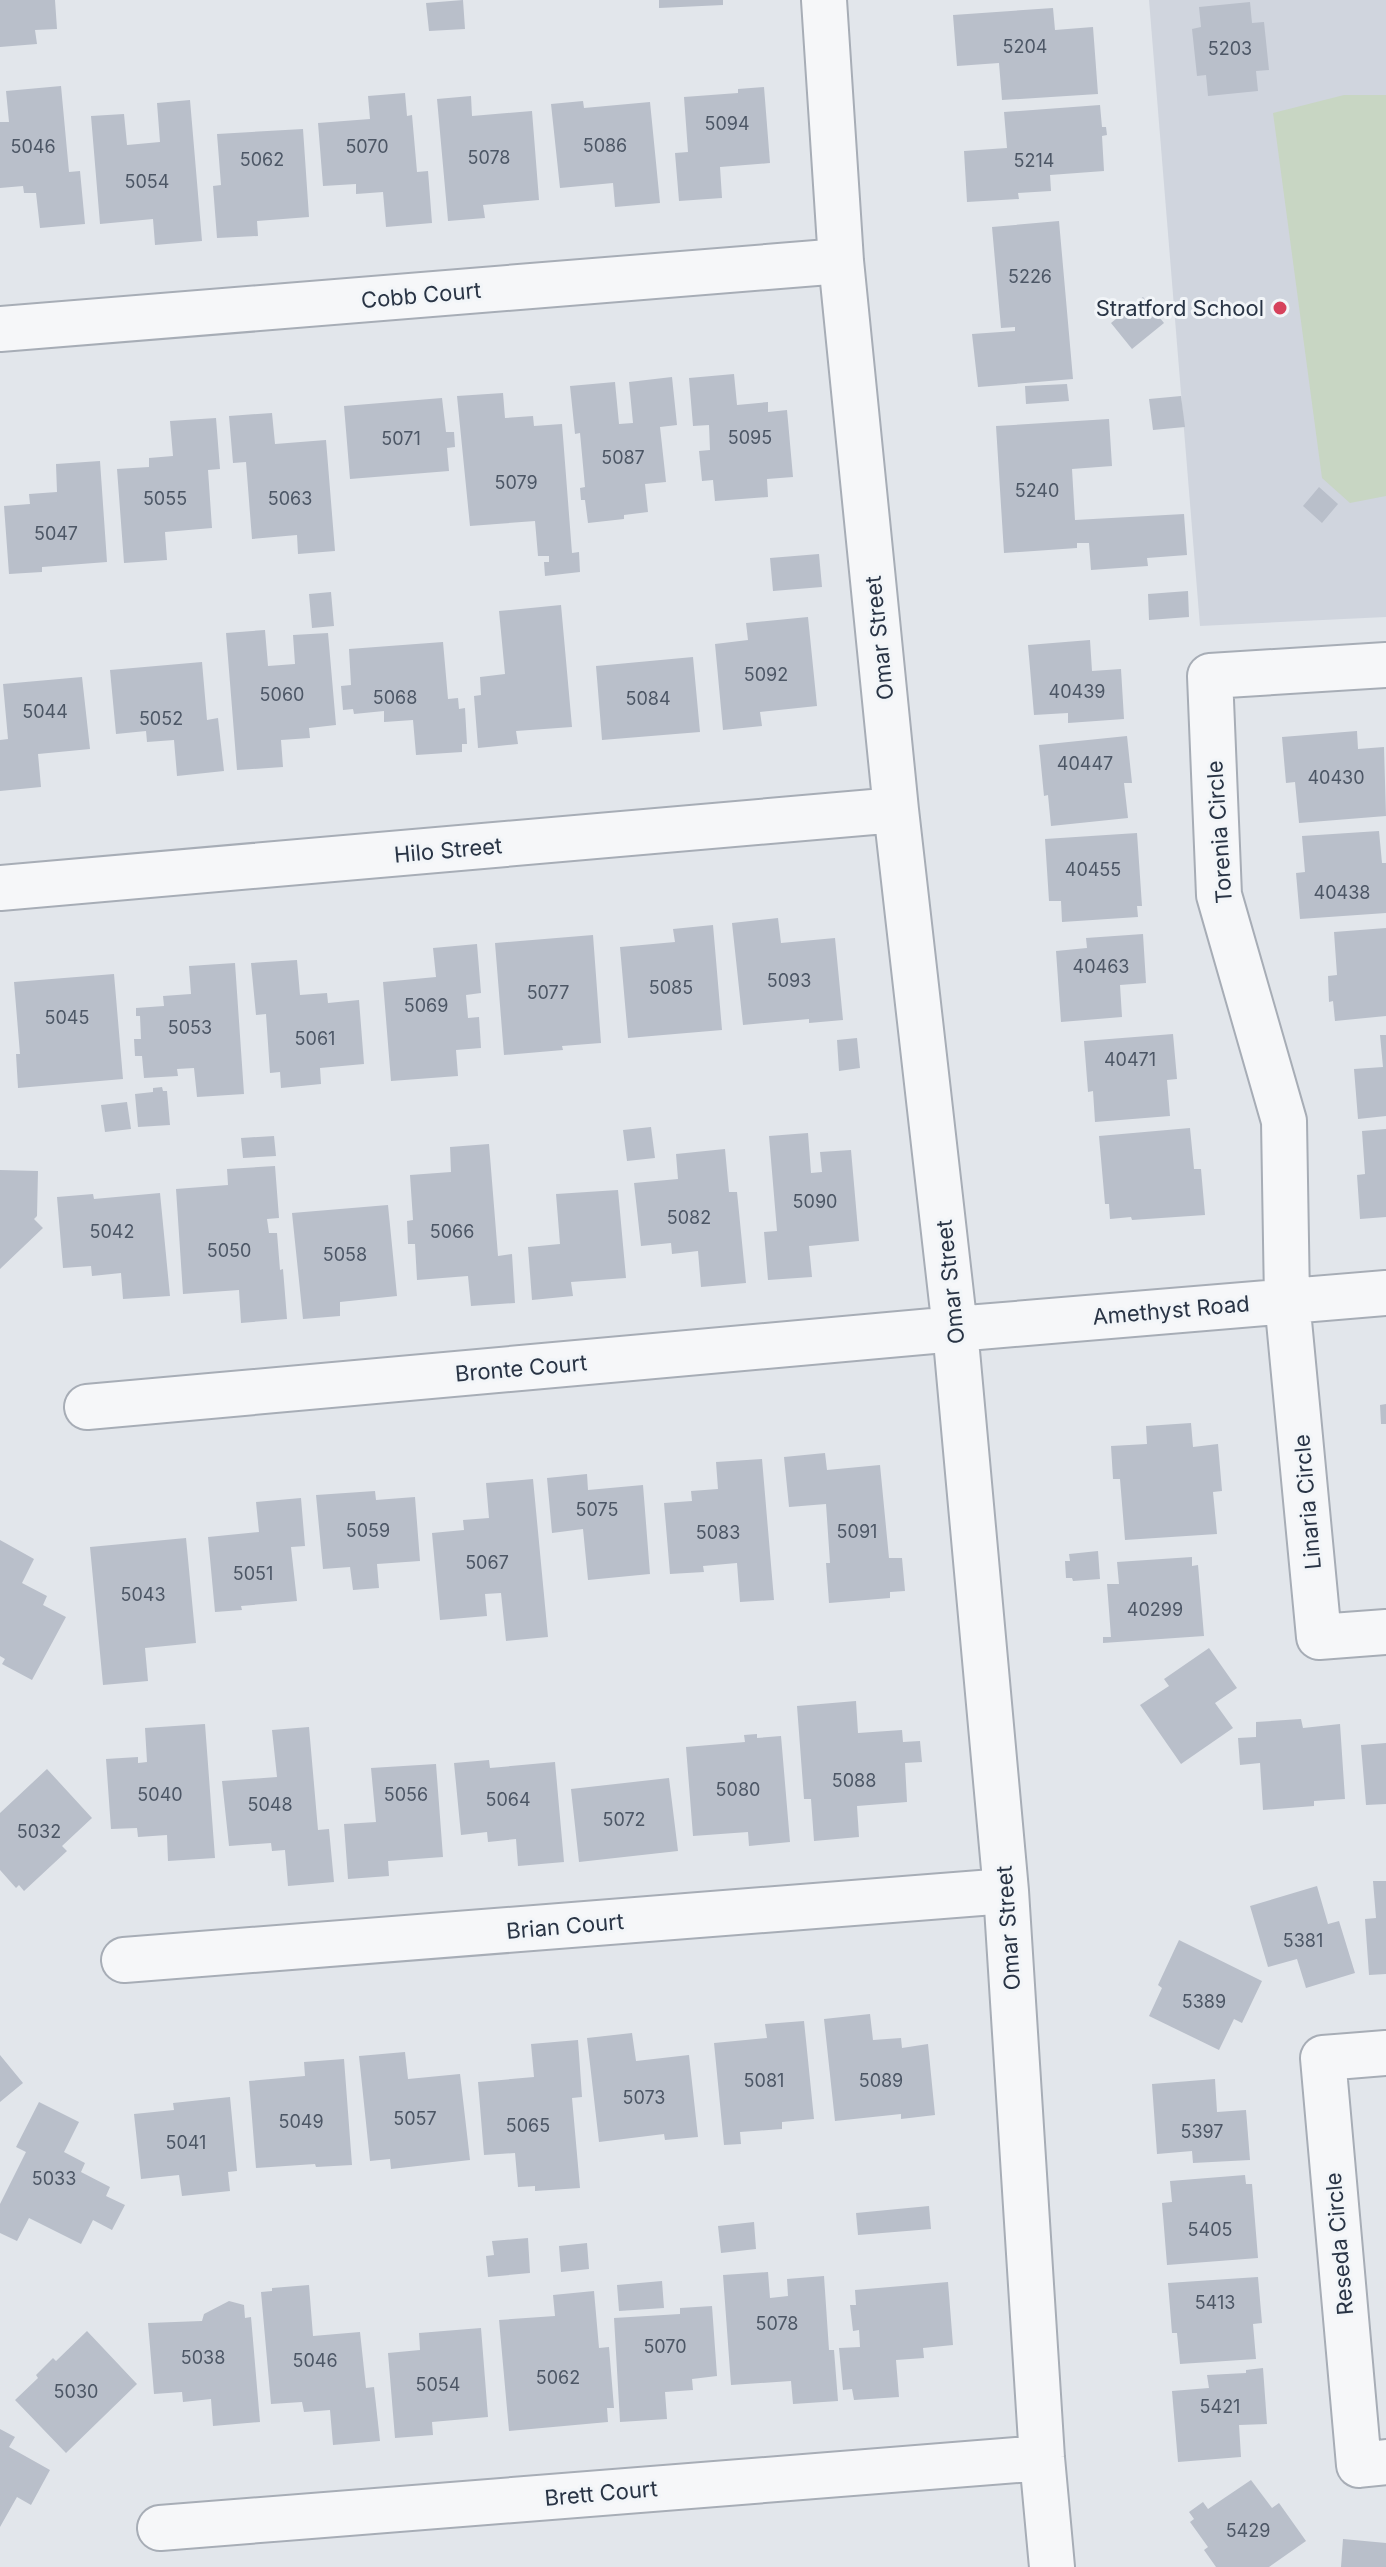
<svg xmlns="http://www.w3.org/2000/svg" width="1386" height="2567" viewBox="0 0 1386 2567" font-family="Inter,sans-serif">
  <style>
    .built { fill: #d0d5de }
    .green { fill: #c8d6c3 }
    .building { fill: #b9bfca }
    .lines { fill: none; stroke-linecap: round; stroke-linejoin: round }
    .minor-casing { stroke: #a7adb6; stroke-width: 48 }
    .minor { stroke: #f6f7f9; stroke-width: 44 }
    .poi-dot { fill: #d6425c; stroke: #f2f5f8; stroke-width: 3 }
    .labels { text-anchor: middle; stroke-width: 6; stroke-linejoin: round; paint-order: stroke }
    .number-label { font-size: 18px; fill: #4d5766 }
    .street-label { font-size: 22px; fill: #293445; stroke: #f2f5f8 }
    .poi-label { font-size: 22px; fill: #293445; stroke: #f2f5f8; text-anchor: end }
  </style>
  <rect width="100%" height="100%" fill="#e2e6eb"/>
  <path class="built" d="M1149 0H1386V617L1200 626Z"/>
  <path class="green" d="M1344 95H1386V496L1350 503 1322 478 1273 113Z"/>
  <path class="building" d="M0 0H55L57 29 35 30 37 44 0 47Z
    M463 0 465 29 429 31 426 3Z
    M659 0H723V5L659 8Z
    M1250 2 1252 23 1264 22 1269 70 1256 71 1258 91 1208 96 1206 75 1197 76 1192 29 1201 27 1199 7Z
    M1053 8 1055 30 1093 27 1098 94 1002 100 999 63 957 66 953 15Z
    M61 86 69 172 80 171 85 224 40 228 36 193H24L23 186 0 188V122H9L6 91Z
    M764 87 770 163 720 167 722 198 679 201 675 153 688 152 684 97 738 93V89Z
    M405 93 407 116 412 115 417 172 428 171 432 223 386 227 383 192 356 194V184L323 186 318 123 370 119 368 96Z
    M471 96 472 116 532 111 539 200 483 205 485 218 448 221 437 99Z
    M190 100 202 241 155 245 153 219 100 224 91 116 124 114 127 145 160 142 157 103Z
    M583 101 584 108 650 102 660 203 615 207 613 183 560 188 551 104Z
    M1100 105 1102 127H1106L1107 135 1102 136 1104 171 1050 175 1051 191 1018 193 1019 199 967 202 964 151 1007 148 1004 112Z
    M303 129 309 217 257 221 258 236 217 238 213 186 221 185 217 134Z
    M1059 221 1073 379 978 387 972 334 1015 331V327L1001 328 992 227Z
    M1143 297 1164 323 1132 349 1111 323Z
    M734 374 737 405 768 402V412L787 410 793 477 767 479 768 497 715 501 713 480 702 481 699 451 710 450 709 425 693 426 689 378Z
    M672 377 677 425 660 427 666 482 645 484 648 512 624 515V519L588 523 585 500H581L580 488 585 487 580 433 575 434 570 386 615 382 619 424 633 423 629 382Z
    M1067 384 1069 401 1026 404 1025 386Z
    M503 393 505 418 533 416 534 426 562 424 572 553 579 552 580 572 545 576 544 562H549V556H538L535 521 470 526 457 396Z
    M1181 396 1185 427 1153 430 1149 399Z
    M442 398 446 432H454L455 447 447 448 449 471 350 479 344 406Z
    M272 413 275 444 326 440 335 551 298 554 297 535 252 539 246 462 233 463 229 416Z
    M216 418 220 469 208 470 212 528 165 532 167 560 124 563 117 469 149 467V458L173 456 170 421Z
    M1109 419 1112 466 1072 469 1075 520 1184 514 1187 555 1147 558 1148 566 1091 570 1089 543H1077V548L1004 553 996 426Z
    M100 461 107 562 42 567V572L9 574 4 506 30 504 29 494 57 492 56 464Z
    M1319 487 1338 504 1322 523 1303 506Z
    M819 554 822 587 773 591 770 558Z
    M1188 591 1189 617 1149 620 1148 594Z
    M331 592 334 626 312 628 309 594Z
    M561 605 572 727 516 731 518 744 478 748 474 696 481 695 480 677 505 674 499 611Z
    M808 617 817 706 760 712 762 726 723 730 715 644 748 640 746 623Z
    M265 630 268 666 295 664 293 635 328 633 336 725 309 728 310 738 281 740 283 767 237 770 226 633Z
    M1090 640 1092 671 1121 669 1124 719 1068 723V713L1034 715 1028 645Z
    M443 642 448 699 458 698 459 709 465 708 467 744H462V752L416 755 413 720 384 722V711L354 714 353 709 343 710 341 686 351 685 349 649Z
    M693 657 700 732 602 740 596 666Z
    M202 662 207 720 218 718 224 771 177 776 174 740 147 742 146 731 116 734 110 670Z
    M82 677 90 749 38 754 41 787 0 791V740L8 739 3 684Z
    M1357 731 1358 749 1384 747 1386 816 1299 823 1295 782 1286 783 1282 737Z
    M1127 736 1132 783H1124L1128 818 1051 826 1048 795 1044 796 1039 745Z
    M1379 831 1382 863H1386V913L1300 919 1296 873 1305 872 1302 836Z
    M1137 833 1142 906H1137L1138 917 1062 922 1061 901H1049L1045 839Z
    M778 918 781 943 835 938 843 1020 809 1023V1019L743 1025 732 923Z
    M713 925 722 1030 628 1038 620 947 675 942 673 929Z
    M1386 928V1016L1335 1021 1333 1001 1329 1002 1328 976 1337 975 1334 932Z
    M1143 934 1146 983 1120 985 1122 1017 1061 1022 1056 951 1087 948 1086 938Z
    M593 935 601 1043 562 1046 563 1050 504 1055 495 943Z
    M477 944 481 993 466 995 468 1018 479 1017 481 1048 456 1050 458 1076 391 1081 383 982 436 977 433 948Z
    M297 960 300 995 327 993 328 1003 359 1000 364 1064 320 1068 321 1084 281 1088 280 1072 270 1073 266 1014 256 1015 251 963Z
    M235 963 244 1094 197 1097 194 1068 177 1069 178 1076 144 1078 142 1056H135L134 1039H141L140 1016H136V1008L164 1006 163 996 191 994 189 966Z
    M114 974 123 1079 18 1088 16 1054H20L14 982Z
    M1173 1034 1177 1079 1167 1080 1170 1116 1095 1122 1093 1091 1088 1092 1084 1041Z
    M1380 1035H1386V1116L1358 1119 1354 1069 1383 1067Z
    M857 1038 860 1068 839 1071 837 1040Z
    M162 1087 163 1091H167L170 1125 138 1127 135 1094 153 1092V1088Z
    M127 1102 131 1129 105 1132 101 1105Z
    M651 1127 655 1158 627 1161 623 1130Z
    M1190 1128 1194 1169H1201L1205 1215 1132 1220 1131 1217 1110 1219 1109 1204H1105L1099 1136Z
    M1386 1129V1217L1360 1219 1357 1175 1365 1174 1362 1131Z
    M808 1133 811 1173 822 1172 820 1152 851 1150 859 1241 809 1246 812 1277 768 1280 764 1232 777 1231 769 1136Z
    M274 1136 276 1156 243 1158 241 1138Z
    M489 1144 498 1256 512 1254 515 1303 471 1306 468 1276 417 1280 415 1244H408L407 1221 413 1220 410 1175 451 1172 450 1147Z
    M725 1149 729 1192H737L746 1283 701 1287 698 1251 672 1254 671 1243 641 1246 634 1183 678 1179 676 1154Z
    M275 1166 279 1218 267 1219 269 1233H277L280 1270 283 1269 287 1319 241 1323 239 1290 183 1294 176 1189 228 1185 227 1169Z
    M0 1170 38 1171 37 1216 34 1219 43 1228 0 1269Z
    M618 1190 626 1278 571 1282 573 1296 532 1300 528 1247 560 1244 556 1194Z
    M160 1193 170 1296 123 1299 121 1273 92 1276 91 1266 63 1268 57 1197 93 1194 94 1199Z
    M388 1205 397 1296 340 1302V1316L303 1319 292 1213Z
    M1386 1404V1424H1381L1380 1405Z
    M1191 1423 1193 1447 1218 1444 1222 1491 1213 1492 1217 1534 1125 1540 1120 1479H1113L1111 1446 1147 1444 1146 1426Z
    M825 1453 827 1470 880 1465 889 1558H902L905 1591 890 1592V1598L829 1603 826 1563H830L826 1504 789 1507 784 1457Z
    M762 1459 774 1600 740 1602 737 1563 703 1566 704 1572 670 1574 664 1503 692 1501 691 1491 718 1489 716 1462Z
    M587 1474 588 1490 643 1485 650 1574 588 1580 583 1529 552 1533 547 1478Z
    M533 1479 548 1637 506 1641 501 1593 485 1594 487 1616 440 1620 432 1533 464 1530 463 1520 489 1518 486 1483Z
    M375 1491 376 1500 415 1497 420 1561 377 1564 379 1588 353 1590 350 1567 323 1569 316 1495Z
    M301 1498 305 1546 291 1547 297 1601 241 1606 242 1610 215 1612 208 1537 259 1532 256 1502Z
    M186 1538 196 1643 145 1648 148 1681 103 1685 90 1547Z
    M0 1540 34 1559 22 1583 47 1596 43 1605 66 1617 32 1680 2 1664 5 1659 0 1656Z
    M1098 1551 1100 1579 1073 1581 1072 1578H1066L1065 1561H1070L1069 1554Z
    M1192 1557V1566L1198 1565 1204 1636 1103 1643V1637H1111L1107 1584H1119L1117 1562Z
    M1209 1648 1237 1688 1215 1703 1233 1728 1181 1764 1140 1705 1169 1686 1164 1679Z
    M856 1701 858 1733 902 1730 903 1742 920 1741 922 1762 905 1763 907 1802 857 1806 859 1837 814 1841 811 1799H804L797 1706Z
    M1301 1719 1303 1728 1340 1724 1345 1799 1314 1801V1806L1263 1810 1260 1763 1240 1765 1238 1738 1256 1737V1722Z
    M205 1724 215 1858 168 1861 167 1835 138 1837 137 1828 111 1829 106 1759 138 1757V1763L147 1762 145 1728Z
    M309 1727 318 1830 329 1829 334 1882 288 1886 285 1850 272 1851 271 1843 229 1846 222 1781 277 1777 272 1730Z
    M757 1734V1738L781 1736 790 1842 749 1846 748 1832 693 1836 686 1747 745 1742 744 1735Z
    M1386 1743V1804L1366 1805 1361 1745Z
    M489 1760 490 1768 555 1762 564 1862 518 1866 516 1839 488 1842 487 1832 461 1835 454 1763Z
    M436 1764 443 1857 388 1861 389 1876 348 1879 344 1824 376 1822 371 1768Z
    M47 1769 92 1818 62 1846 67 1851 24 1891 19 1885 16 1888 0 1870V1813Z
    M669 1778 678 1851 579 1862 571 1789Z
    M1373 1881H1386V1974L1369 1975 1365 1919 1376 1918Z
    M1317 1886 1328 1924 1339 1921 1355 1973 1306 1988 1297 1959 1268 1967 1250 1906Z
    M1179 1940 1262 1981 1242 2023 1234 2019 1219 2050 1149 2016 1162 1988 1158 1985Z
    M870 2014 873 2040 901 2038 902 2048 928 2044 935 2115 901 2119V2114L835 2121 824 2019Z
    M804 2021 814 2119 782 2122V2129L740 2132 741 2144 724 2145 714 2043 767 2038 765 2024Z
    M632 2033 636 2061 689 2055 698 2137 665 2140 664 2134 599 2142 587 2038Z
    M578 2040 582 2097 572 2098 580 2188 535 2191V2186L518 2187 515 2153 484 2155 478 2082 534 2077 531 2044Z
    M405 2052 408 2079 460 2074 470 2160 391 2169 390 2159 370 2161 359 2056Z
    M0 2055 23 2083 0 2102Z
    M344 2059 352 2165 316 2167 315 2164 256 2168 249 2081 305 2076 304 2062Z
    M1215 2079 1217 2112 1246 2110 1250 2160 1193 2163 1192 2151 1157 2154 1152 2084Z
    M230 2097 237 2171 228 2172 230 2191 182 2196 179 2175 141 2179 134 2114 174 2110 173 2103Z
    M39 2102 79 2122 64 2152 85 2163 81 2172 110 2187 106 2196 125 2205 112 2230 93 2220 81 2244 29 2218 17 2241 0 2233V2204L26 2152 16 2147Z
    M1245 2175 1246 2184H1252L1258 2258 1167 2265 1162 2203 1172 2202 1170 2181Z
    M929 2206 931 2229 858 2235 856 2213Z
    M754 2222 756 2249 721 2253 718 2226Z
    M528 2238 530 2273 488 2277 486 2256 494 2255 492 2241Z
    M587 2243 589 2269 561 2272 559 2246Z
    M768 2272 770 2298 788 2296 787 2279 824 2276 829 2350H834L838 2401 793 2404 791 2381 731 2385 723 2275Z
    M1258 2277 1262 2323 1253 2324 1256 2359 1180 2364 1177 2333H1172L1168 2283Z
    M662 2281 664 2308 619 2311 617 2285Z
    M948 2282 953 2345 923 2348 924 2358 896 2360 899 2397 854 2400 852 2389 843 2390 839 2348 860 2347 859 2330 853 2331 850 2305H856L855 2290Z
    M309 2285 313 2336 360 2332 366 2388 374 2387 380 2441 333 2445 330 2410 304 2412 302 2402 271 2404 261 2292 272 2291V2288Z
    M594 2291 599 2348 609 2347 614 2408H607L608 2422 509 2431 499 2320 555 2316 553 2295Z
    M229 2301 244 2305 245 2318 251 2317 260 2422 213 2426 211 2399 183 2402 182 2392 154 2394 148 2323 202 2321 204 2314Z
    M712 2306 717 2376 692 2379 693 2390 665 2392 667 2419 620 2422 614 2318 680 2314V2308Z
    M481 2328 488 2417 432 2422 433 2435 395 2438 388 2353 420 2350 419 2333Z
    M87 2331 137 2384 66 2453 15 2400 38 2378 36 2375 53 2358 56 2361Z
    M1263 2368 1267 2424 1239 2425 1241 2457 1178 2462 1172 2391 1209 2388 1207 2375 1246 2373V2370Z
    M0 2429 15 2437 9 2447 50 2470 31 2505 17 2497 0 2527Z
    M1251 2480 1272 2508 1279 2503 1306 2541 1269 2567H1216L1204 2550 1208 2547 1190 2522 1194 2519 1189 2512 1203 2502 1208 2509Z
    M1343 2539 1386 2543V2567H1341Z"/>
  <g class="lines">
    <g class="minor-casing">
      <path id="minor" d="M824 0 841 261 896 810 955 1329 1006 1891 1042 2458 1052 2567
        M0 329 841 261
        M1386 665 1210 676 1219 895 1284 1121 1287 1300 1319 1637 1386 1632
        M0 888 896 810
        M87 1407 955 1329 1386 1293
        M124 1960 1006 1891
        M1386 2053 1323 2058 1359 2465 1386 2462
        M160 2528 1042 2458"/>
    </g>
    <use href="#minor" class="minor"/>
  </g>
  <circle class="poi-dot" cx="1280" cy="308" r="8"/>
  <g class="labels">
    <g class="number-label">
      <text x="1025" y="53">5204</text>
      <text x="1230" y="55">5203</text>
      <text x="727" y="130">5094</text>
      <text x="605" y="152">5086</text>
      <text x="33" y="153">5046</text>
      <text x="367" y="153">5070</text>
      <text x="489" y="164">5078</text>
      <text x="262" y="166">5062</text>
      <text x="1034" y="167">5214</text>
      <text x="147" y="188">5054</text>
      <text x="1030" y="283">5226</text>
      <text x="750" y="444">5095</text>
      <text x="401" y="445">5071</text>
      <text x="623" y="464">5087</text>
      <text x="516" y="489">5079</text>
      <text x="1037" y="497">5240</text>
      <text x="165" y="505">5055</text>
      <text x="290" y="505">5063</text>
      <text x="56" y="540">5047</text>
      <text x="766" y="681">5092</text>
      <text x="1077" y="698">40439</text>
      <text x="282" y="701">5060</text>
      <text x="395" y="704">5068</text>
      <text x="648" y="705">5084</text>
      <text x="45" y="718">5044</text>
      <text x="161" y="725">5052</text>
      <text x="1085" y="770">40447</text>
      <text x="1336" y="784">40430</text>
      <text x="1093" y="876">40455</text>
      <text x="1342" y="899">40438</text>
      <text x="1101" y="973">40463</text>
      <text x="789" y="987">5093</text>
      <text x="671" y="994">5085</text>
      <text x="548" y="999">5077</text>
      <text x="426" y="1012">5069</text>
      <text x="67" y="1024">5045</text>
      <text x="190" y="1034">5053</text>
      <text x="315" y="1045">5061</text>
      <text x="1130" y="1066">40471</text>
      <text x="815" y="1208">5090</text>
      <text x="689" y="1224">5082</text>
      <text x="112" y="1238">5042</text>
      <text x="452" y="1238">5066</text>
      <text x="229" y="1257">5050</text>
      <text x="345" y="1261">5058</text>
      <text x="597" y="1516">5075</text>
      <text x="368" y="1537">5059</text>
      <text x="857" y="1538">5091</text>
      <text x="718" y="1539">5083</text>
      <text x="487" y="1569">5067</text>
      <text x="253" y="1580">5051</text>
      <text x="143" y="1601">5043</text>
      <text x="1155" y="1616">40299</text>
      <text x="854" y="1787">5088</text>
      <text x="738" y="1796">5080</text>
      <text x="160" y="1801">5040</text>
      <text x="406" y="1801">5056</text>
      <text x="508" y="1806">5064</text>
      <text x="270" y="1811">5048</text>
      <text x="624" y="1826">5072</text>
      <text x="39" y="1838">5032</text>
      <text x="1303" y="1947">5381</text>
      <text x="1204" y="2008">5389</text>
      <text x="764" y="2087">5081</text>
      <text x="881" y="2087">5089</text>
      <text x="644" y="2104">5073</text>
      <text x="415" y="2125">5057</text>
      <text x="301" y="2128">5049</text>
      <text x="528" y="2132">5065</text>
      <text x="1202" y="2138">5397</text>
      <text x="186" y="2149">5041</text>
      <text x="54" y="2185">5033</text>
      <text x="1210" y="2236">5405</text>
      <text x="1215" y="2309">5413</text>
      <text x="777" y="2330">5078</text>
      <text x="665" y="2353">5070</text>
      <text x="203" y="2364">5038</text>
      <text x="315" y="2367">5046</text>
      <text x="558" y="2384">5062</text>
      <text x="438" y="2391">5054</text>
      <text x="76" y="2398">5030</text>
      <text x="1220" y="2413">5421</text>
      <text x="1248" y="2537">5429</text>
    </g>
    <g class="street-label">
      <text transform="translate(421 295) rotate(-5)" y="8">Cobb Court</text>
      <text transform="translate(879 638) rotate(-96)" y="8">Omar Street</text>
      <text transform="translate(1219 832) rotate(-94)" y="8">Torenia Circle</text>
      <text transform="translate(448 850) rotate(-5)" y="8">Hilo Street</text>
      <text transform="translate(950 1282) rotate(-96)" y="8">Omar Street</text>
      <text transform="translate(1171 1310) rotate(-5)" y="8">Amethyst Road</text>
      <text transform="translate(521 1368) rotate(-5)" y="8">Bronte Court</text>
      <text transform="translate(1307 1502) rotate(-95)" y="8">Linaria Circle</text>
      <text transform="translate(565 1926) rotate(-5)" y="8">Brian Court</text>
      <text transform="translate(1008 1928) rotate(-94)" y="8">Omar Street</text>
      <text transform="translate(1339 2244) rotate(-95)" y="8">Reseda Circle</text>
      <text transform="translate(601 2493) rotate(-5)" y="8">Brett Court</text>
    </g>
    <g class="poi-label">
      <text x="1264" y="316">Stratford School</text>
    </g>
  </g>
</svg>
